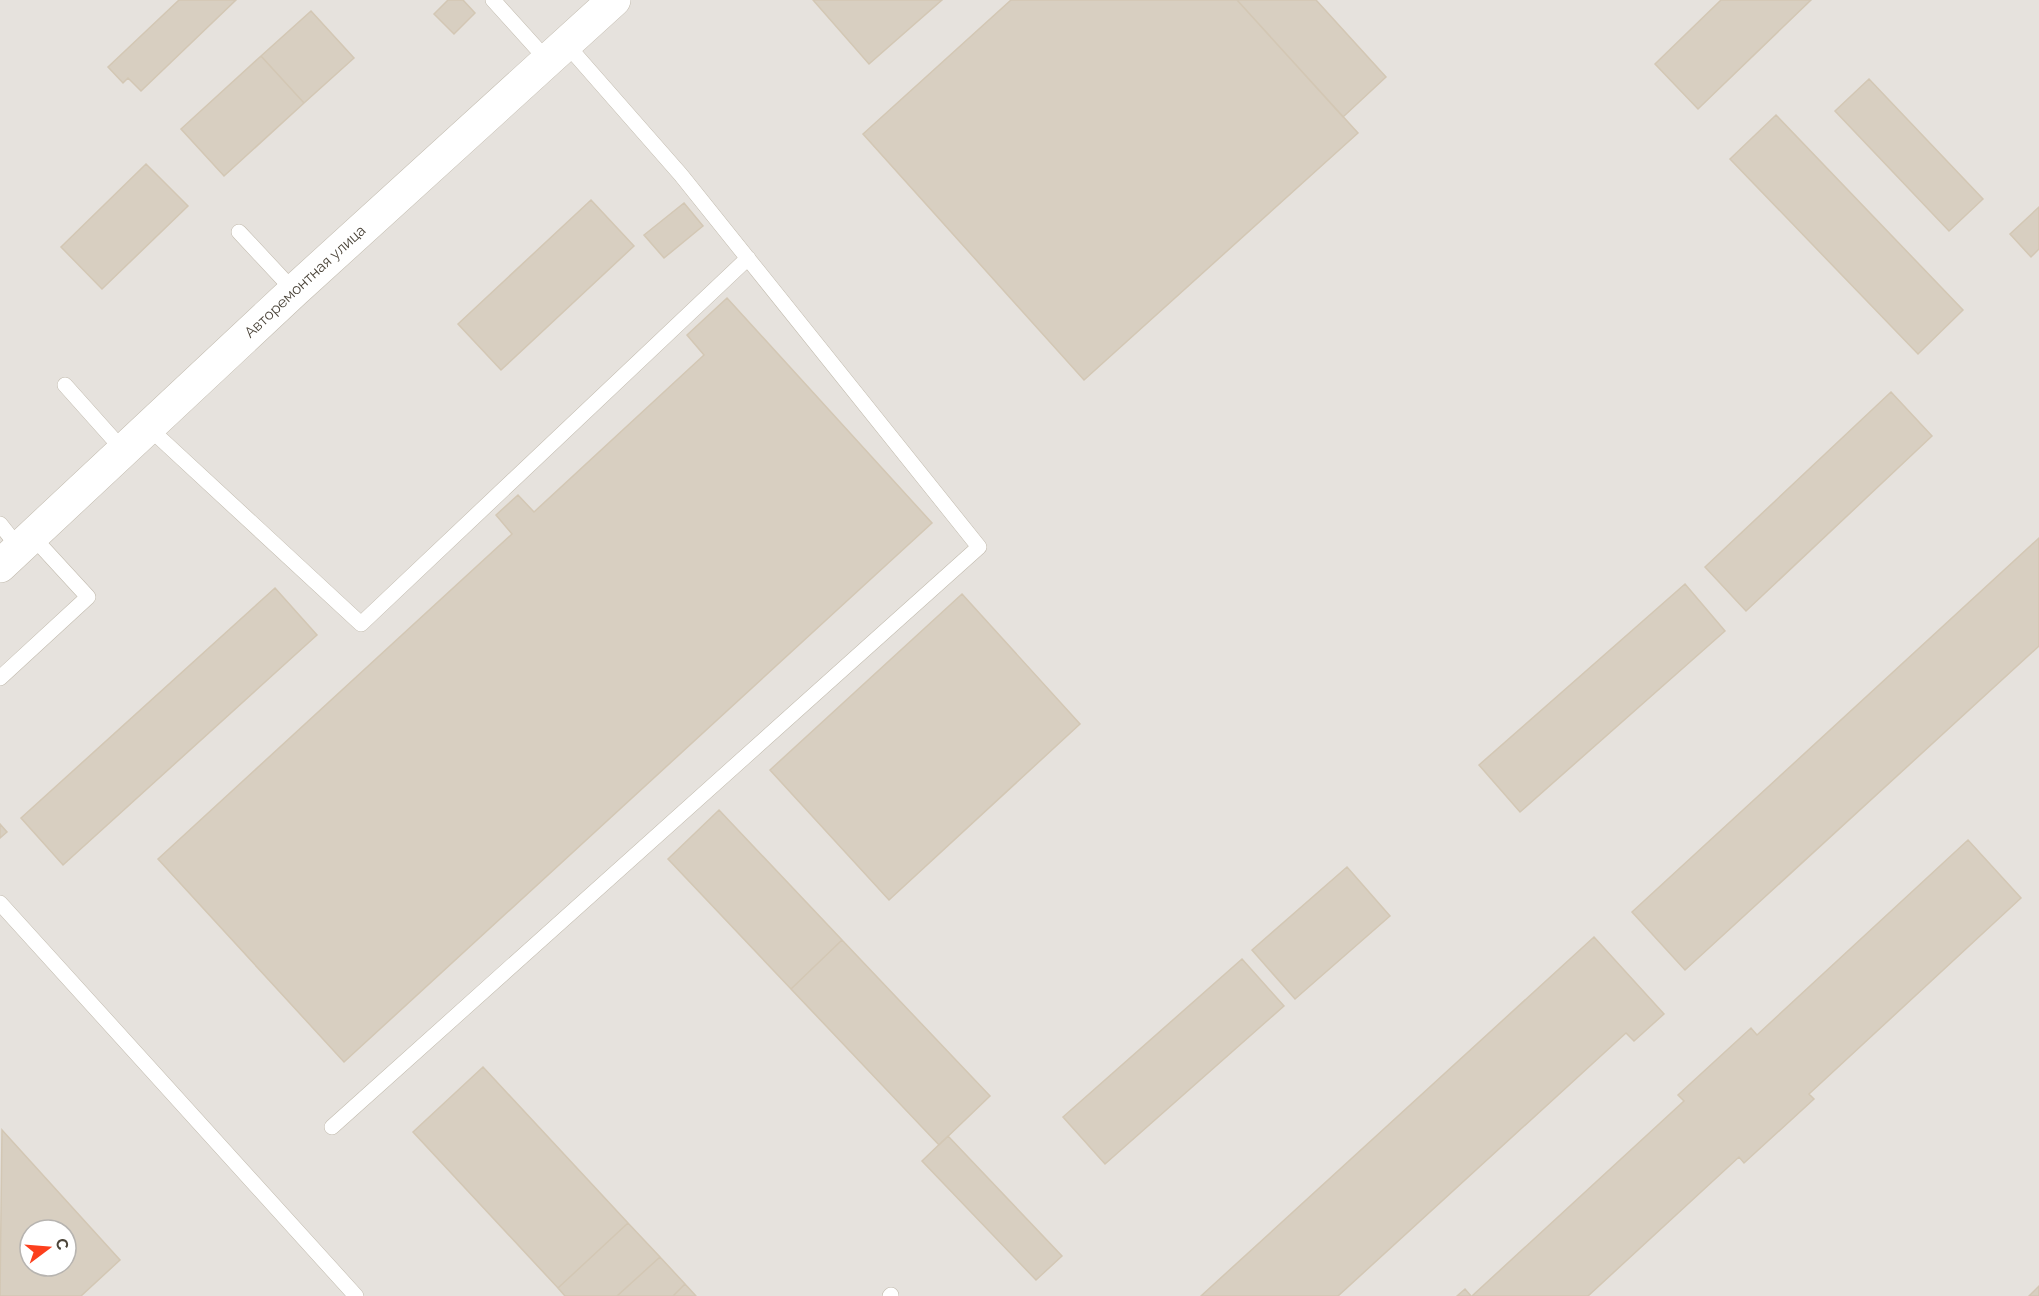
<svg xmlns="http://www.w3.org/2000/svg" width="2039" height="1296" viewBox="0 0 2039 1296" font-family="Raleway,sans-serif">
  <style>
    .industrial { fill: #e6e2dd; fill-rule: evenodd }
    .building { fill: #d8cfc1; stroke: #d3c7b4; stroke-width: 1.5; fill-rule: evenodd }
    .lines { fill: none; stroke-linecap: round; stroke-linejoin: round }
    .service-casing { stroke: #c2bbae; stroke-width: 16 }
    .tertiary-casing { stroke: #c2bbae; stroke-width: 34 }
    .service { stroke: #fff; stroke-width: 15 }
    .tertiary { stroke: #fff; stroke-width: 33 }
    .labels { text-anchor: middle; stroke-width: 5; stroke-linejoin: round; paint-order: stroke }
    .street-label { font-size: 15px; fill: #4b4439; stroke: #fff }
  </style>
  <rect width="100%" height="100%" fill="#f6f3ec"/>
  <path class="industrial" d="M0 0H2039V1296H0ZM30 1230H66V1266H30Z"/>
  <path class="building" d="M179 0H236L141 91 128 78 123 83 108 67Z
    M448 0H463L475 13 454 34 434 14Z
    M813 0H942L869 64Z
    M1011 0H1237L1358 133 1084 380 863 134Z
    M1237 0H1316L1386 77 1343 117Z
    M1721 0H1811L1698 109 1655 64Z
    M311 11 354 58 304 103 261 56Z
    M261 56 304 103 224 176 181 129Z
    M1869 79 1983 199 1949 231 1835 111Z
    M1776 115 1963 310 1918 354 1730 159Z
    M146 164 188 206 102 289 61 247Z
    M591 200 634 246 501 370 458 324Z
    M684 203 703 226 664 258 644 235Z
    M2039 207V249L2031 257 2010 234Z
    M727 298 932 523 344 1062 158 859 512 534 496 515 518 495 534 512 704 355 687 335Z
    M1891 392 1932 436 1746 611 1705 567Z
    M2039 538V646L1685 970 1632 912Z
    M1685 584 1725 631 1520 812 1479 765Z
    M275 588 317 635 63 865 21 818Z
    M962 594 1080 724 889 900 770 770Z
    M719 810 842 940 791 989 668 859Z
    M0 824 7 832 0 838Z
    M1968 840 2021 898 1809 1094 1814 1099 1744 1163 1739 1157 1588 1296H1472L1684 1101 1678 1095 1751 1028 1757 1035Z
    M1347 867 1390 916 1295 999 1252 950Z
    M1594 937 1664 1014 1634 1041 1626 1033 1338 1296H1201Z
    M842 940 990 1096 939 1145 791 989Z
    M1242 959 1284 1006 1105 1164 1063 1117Z
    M483 1067 628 1223 558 1288 413 1132Z
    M2 1130 120 1260 81 1296H0ZM30 1230H66V1266H30Z
    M948 1136 1062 1256 1036 1280 922 1161Z
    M628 1223 660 1257 617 1296H565L558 1288Z
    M660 1257 685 1284 673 1296H617Z
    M685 1284 696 1296H673Z
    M2039 1286V1296H2029Z
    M1465 1289 1471 1296H1457Z"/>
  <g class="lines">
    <g class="service-casing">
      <path id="service" d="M493 0 548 61
        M239 232 294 291
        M65 385 123 450
        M148 427 361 624 748 258
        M0 524 19 548
        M0 678 88 597 32 536
        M0 903 356 1296
        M332 1127 979 547 681 175 567 45
        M890 1296 891 1295"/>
    </g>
    <g class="tertiary-casing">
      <g id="tertiary">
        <path id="s1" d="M0 566 294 291 614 0"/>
      </g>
    </g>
    <use href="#service" class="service"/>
    <use href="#tertiary" class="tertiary"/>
  </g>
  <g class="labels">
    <g class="street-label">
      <text dy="5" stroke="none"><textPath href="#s1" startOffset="417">Авторемонтная улица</textPath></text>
    </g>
  </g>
  <g transform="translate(48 1248) rotate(74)"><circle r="28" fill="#ffffff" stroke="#b7b4b0" stroke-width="1.5"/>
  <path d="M0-4.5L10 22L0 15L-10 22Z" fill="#fc3f1d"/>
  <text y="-9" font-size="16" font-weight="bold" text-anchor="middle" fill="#4b4439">С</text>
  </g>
</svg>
